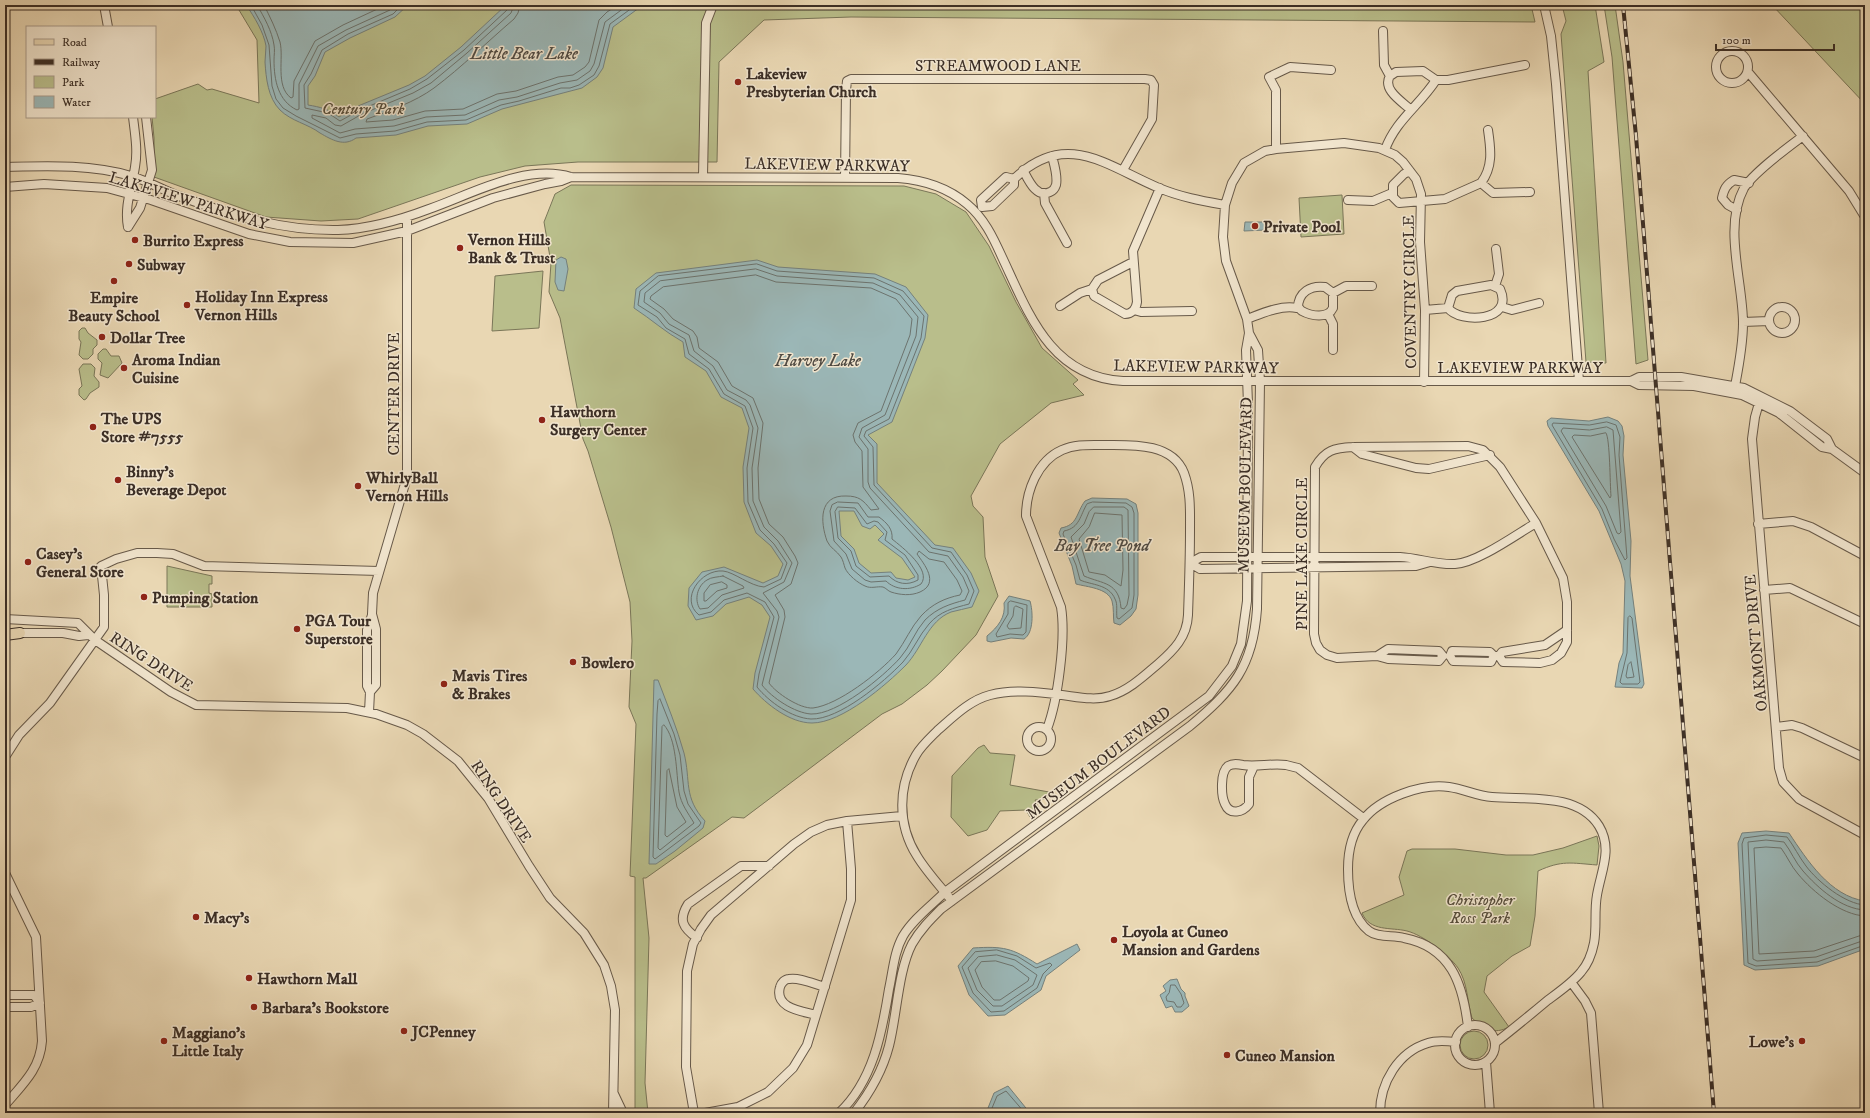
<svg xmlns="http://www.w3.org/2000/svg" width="1870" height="1118" viewBox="0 0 1870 1118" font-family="'IM FELL DW Pica',serif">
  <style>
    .green { fill: #b9be8b; stroke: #7a7658 }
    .water { fill: #9bb7b7; stroke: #75817d; fill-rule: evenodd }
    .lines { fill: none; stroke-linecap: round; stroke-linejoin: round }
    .shore { stroke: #6c736e; stroke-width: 1 }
    .minor-casing { stroke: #675949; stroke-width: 10 }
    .major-casing { stroke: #3c2f26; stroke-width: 12 }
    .minor { stroke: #f1e5ce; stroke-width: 8 }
    .major { stroke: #e9d7b3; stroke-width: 10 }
    .rail-casing { stroke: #3c2f26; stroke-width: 4 }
    .rail { stroke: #f1e5ce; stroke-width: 2.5; stroke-dasharray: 8; stroke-linecap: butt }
    .poi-dot { fill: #8f2418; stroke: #f1e5ce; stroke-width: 1.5 }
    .labels { text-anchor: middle; stroke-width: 3; stroke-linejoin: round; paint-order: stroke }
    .street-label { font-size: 16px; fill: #3c2f26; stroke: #f1e5ce }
    .poi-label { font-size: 16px; font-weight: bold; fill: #3c2f26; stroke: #f1e5ce; text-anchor: start }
    .park-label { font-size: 16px; font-style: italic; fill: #554c3a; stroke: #f1e5ce }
    .water-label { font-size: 17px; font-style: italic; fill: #4f4a43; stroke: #f1e5ce }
  </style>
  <rect width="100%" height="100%" fill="#e9d7b3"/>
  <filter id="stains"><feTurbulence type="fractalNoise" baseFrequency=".005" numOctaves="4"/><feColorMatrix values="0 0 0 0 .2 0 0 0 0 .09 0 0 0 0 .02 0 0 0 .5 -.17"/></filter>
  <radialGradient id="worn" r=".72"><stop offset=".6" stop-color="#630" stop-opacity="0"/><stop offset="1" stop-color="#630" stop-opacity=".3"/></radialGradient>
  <path class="green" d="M236 5H1531L1535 22 851 17 764 20 719 62 717 162H578L525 166 480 177 358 219 321 221 266 217 154 177V138L152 117H155V99L198 84 207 90 212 89 259 103 257 40Z
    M1562 5H1595L1604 62 1588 71 1606 363 1586 362 1561 34 1566 21Z
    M1604 5H1615L1623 62 1648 360 1636 364 1612 57Z
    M1772 5H1865V104Z
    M571 185 904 186 936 194 966 212 989 246 1016 302 1042 348 1078 380 1073 384 1084 395 1051 403 1000 444 971 496 973 506 983 517 985 557 998 596 976 635 942 671 927 685 902 704 882 714 744 818 732 817 646 878H643L649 938 645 1083 648 1113H635V877L630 876 636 724 629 707 632 641 630 602 611 527 588 451 583 439 560 318 549 292 551 263 544 222 555 194Z
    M1342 195 1344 234 1301 237 1299 198Z
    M543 271 539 328 492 331 495 276Z
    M82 328H85L88 333 97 340V345L93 349V354L88 359H83L79 355 81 342 79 339V331Z
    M103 349H106L111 356H119L122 363 108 378 100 375 102 363 98 359V354Z
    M83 364H91L95 368 94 376 99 382V387L90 393 86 399 84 400 79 395V389L82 386 79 369Z
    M167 566 212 576V584H209V593L212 594V607H167Z
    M984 745 990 753 1015 755 1010 785 1049 792 1047 799 1035 800 1039 809 1030 817 1026 810 1000 811 987 830 968 836 951 817 952 776 978 748Z
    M1597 836 1599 846 1597 865C1571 863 1562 860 1538 871L1535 916 1530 946 1512 956 1487 976 1484 992 1509 1027C1494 1035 1484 1029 1472 1018 1467 1002 1468 983 1458 968 1449 955 1423 935 1407 931 1391 927 1370 932 1362 913L1404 895 1399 877 1407 851 1412 849H1455L1506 855H1533L1563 848Z
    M1460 1045a14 14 0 1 1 28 0a14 14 0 1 1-28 0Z"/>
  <path class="water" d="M246 5H408L395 17 350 38 325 52 315 76 308 86V105C320 107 329 109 339 117L358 106 409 85 425 76 461 47 506 5H643L613 27 603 68 597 77 582 88 502 109 467 124 428 126 396 135 356 138C344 147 332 140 320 133 308 124 291 121 280 110 268 98 266 78 265 62 265 57 266 51 266 46 264 33 254 16 246 5Z
    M1245 222H1266V230L1244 231Z
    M561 257 566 259 568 269 564 291 558 290 555 282 556 260Z
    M757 260 778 267 875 274 906 287 928 315 925 338 892 422 868 435 877 444V483L935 545 953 548 971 573 979 591 972 607C965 609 958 610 951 612 928 621 922 648 906 665 886 685 842 723 812 723 790 723 766 704 753 689L755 673 770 617 762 605 749 597 726 604 713 616 696 620 688 606 689 588 702 572 724 567 763 583 778 576 783 564 771 546 756 533 744 502 743 467 749 428 742 408 721 397 706 371 685 357 683 342C665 332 651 319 634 308L636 289 656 273ZM839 511H854L862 526 870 529 875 525 884 534 878 540 902 558 915 577 908 580 896 578 891 572 871 573 859 563 854 549 841 536Z
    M1608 417 1618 421 1622 426 1624 436 1623 455 1631 541 1630 576 1644 684 1642 688 1615 687 1619 663 1623 653 1625 581 1621 564 1599 511 1548 426 1547 421 1551 418 1589 421Z
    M1092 498 1127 499 1136 504 1138 513V595L1136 609 1131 616 1120 625 1114 623C1113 617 1114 608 1112 601 1108 588 1087 587 1076 584L1072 566 1059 533 1061 528C1078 525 1076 513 1085 501Z
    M1009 596 1030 601C1033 611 1034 633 1024 639L1011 638 991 642 987 641V636C998 627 1006 617 1004 603Z
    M654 680H658C667 704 677 728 684 753 691 781 683 797 705 821L703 828 675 851 656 864H649Z
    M1766 831 1789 833C1807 860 1830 896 1865 901V949L1818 966 1755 970 1744 965 1738 843 1742 833Z
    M1077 944 1080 950 1046 976 1041 990 1005 1015 988 1016 969 995 958 966 973 948C1003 946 1012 948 1037 964Z
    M1177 979 1181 989 1185 993V996L1189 1006 1182 1012H1175L1172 1006 1166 1008 1160 995 1166 991 1163 986 1170 980Z
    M1008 1086 1030 1113H986L994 1093Z"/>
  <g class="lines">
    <path class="shore" d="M251 5 262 25 269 45 272 86 276 99 283 108 296 116 340 138 356 134 395 131 427 122 466 120 501 105 519 101 561 88H570L579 85 594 75 599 66 610 24 636 5
      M257 5C264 17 272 31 274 45 275 50 274 55 274 60 274 80 278 101 297 110L299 109V84L318 46 346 30 390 10 395 5
      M264 5C270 17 276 29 280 42 284 58 275 86 291 98L293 97 294 81 315 41 343 25 386 5
      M402 5 393 14 348 34 322 50 311 74 304 85 305 108 328 113 340 121 360 110 410 89 427 79 464 50 507 10 509 5
      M514 5 511 13 467 53 431 83 413 93 362 114 341 126 335 125 326 118 312 115V118L340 133 355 129 394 126 426 117 465 115 499 100 517 97 560 83 577 80 590 71 594 64 605 22 628 5
      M520 5 518 13 514 19C487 42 462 67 434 88 415 102 389 111 367 119L366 122 393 120 425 111 463 109 497 94 516 91 558 77 573 75 585 67 589 62 599 20 607 12 618 5
      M757 264 777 271 874 278 903 291 924 316 921 338 889 419 866 431 864 436 873 447 874 485 932 548 951 552 967 575 974 591 969 604C954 608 940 611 929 624 919 635 913 651 903 662 884 682 839 720 811 719 792 718 769 702 757 687L759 674 774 617 765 602 747 593 724 600 711 612 699 615C679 599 701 569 723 571 734 572 750 586 764 587L781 579 787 563 774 544 760 530 748 502 747 468 753 428 745 406 724 394 709 369 689 354 685 339 666 328 657 317 638 305 640 291 658 276Z
      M756 269 777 276 873 283 900 295 918 317 916 336 885 415 862 428 859 437 868 449V482L870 488 929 552 948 556 963 577 969 591 965 600C950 604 937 608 925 620 915 631 910 647 900 658 883 677 837 715 811 714 795 713 772 698 762 685L779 617 777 611 763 593 784 582 792 563 778 541 764 527 753 501 752 468 758 428 750 405 746 400 727 390 713 366 694 351 689 335 669 324 660 313 644 302 645 293 660 281Z
      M756 275 776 282 871 288 896 299 912 319 910 335 881 411 858 423 853 435 855 442 862 451 863 487 879 509 871 510C863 500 859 496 846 496 819 495 820 521 827 541 830 548 837 551 841 557 843 560 844 565 845 568 848 575 858 583 865 586 871 589 877 586 883 587 886 588 888 591 891 592 900 595 911 596 920 592 940 583 924 564 917 554L919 551 929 559 944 562 957 580 962 591 960 595C945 598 932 604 921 616 911 627 905 642 896 654 879 673 838 705 813 708 800 709 776 693 769 683L785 617 784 610 775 595 791 584 798 563 795 556 783 537 769 524 759 499 758 468 763 423 753 398 732 386 718 362 699 348 697 337 693 331 673 319 664 309 650 299 651 296 663 287Z
      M1607 422 1616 425 1620 437 1619 455 1627 558 1625 560 1614 539 1602 509 1552 425 1553 423 1589 425Z
      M1607 427 1613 430 1621 532 1619 534 1617 533 1606 506 1561 431 1563 428 1589 430Z
      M1606 433C1610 437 1610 486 1611 496L1610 498 1572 437 1574 435 1590 436Z
      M838 502 858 503 868 517H879C887 523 893 529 892 539 902 547 932 570 921 584 910 591 895 590 886 581L871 582 865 580 852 569 846 554 834 541 830 511 832 505Z
      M1093 502 1126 503 1132 507 1134 513V595L1132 608 1119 619 1117 618C1116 612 1118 604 1115 599 1109 584 1091 585 1080 580L1076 565 1063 534 1064 531C1080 528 1080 515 1087 504Z
      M838 507 855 508 867 524 874 521 878 522 887 532 885 540 905 555 918 575V580C907 586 897 584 889 576L870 577 856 566 851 551 838 538 835 512Z
      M1094 507H1124L1128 510 1129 595 1127 605 1124 609 1121 608C1119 582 1103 584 1084 576L1071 537 1084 524 1089 512Z
      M1095 513 1122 515 1123 570 1121 586 1105 575 1089 572 1079 539 1089 527Z
      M723 576 743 586 744 588 722 595 708 608 700 609C694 600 697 586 707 580 711 577 719 577 723 576Z
      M722 582 727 585V588L717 591 706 601H704V593L710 585Z
      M1011 601 1027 605 1026 632 1023 635 1010 634 997 637 996 634 1008 614V603Z
      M1016 606 1023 609 1021 628 1009 629 1007 626 1013 616 1014 608Z
      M1630 616 1632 618 1640 682 1638 684H1622L1620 682 1627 653 1628 618Z
      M1631 662 1634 677 1627 678 1626 676 1628 665Z
      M660 699 674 734 680 755 684 791 688 804 701 823 699 826 655 859 653 857 657 714 658 701Z
      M664 725C677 739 676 773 679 792 681 804 688 813 694 823L660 850 658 848 662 727Z
      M669 769 677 807 686 822 667 837 665 835 667 771Z
      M1865 905C1845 904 1818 882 1806 866 1799 857 1794 846 1787 837L1766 835 1744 838 1742 844 1748 963 1756 966 1817 962 1865 945
      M1865 910C1841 909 1818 888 1803 871 1795 862 1791 851 1784 842L1766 840 1748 842 1753 959 1757 961 1816 957 1865 940
      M1865 916C1841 915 1813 892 1798 874 1791 866 1787 856 1781 848L1766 847 1754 848 1759 954 1814 951 1865 934
      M997 950 1017 956 1036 968 1050 963 1052 965 1043 974 1037 988 1004 1011 991 1012 973 993 962 967 975 952Z
      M997 955 1015 960 1037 975 1033 985 1002 1006H993L977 990 968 968 978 957Z
      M996 961 1013 966 1029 978 1028 981 1000 1000H994L982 987 975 970 981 962Z
      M1171 985H1175L1181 994 1184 1003 1181 1007H1177L1174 1002 1167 1001 1166 997 1169 993Z
      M990 1113 997 1096 1006 1091 1025 1113"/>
    <g class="minor-casing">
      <path id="minor" d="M104 5 108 27
        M1544 5 1551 36 1556 84 1579 381
        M1383 31 1384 65 1390 76C1382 89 1401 101 1410 109
        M1716 67a16 16 0 1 1 32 0a16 16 0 1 1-32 0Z
        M1748 72 1849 191 1865 217
        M1390 76 1396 72 1423 71 1436 80H1448L1525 65
        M1488 130C1491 150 1493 167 1481 183L1493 193 1530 192
        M1276 149V90L1269 77 1290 67 1331 70
        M1385 150C1395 121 1420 105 1436 80
        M5 167C47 166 90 164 131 176 148 181 163 190 179 196 230 215 283 231 338 230 369 229 400 220 429 209 472 194 526 163 571 177L898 178C924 180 947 187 967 204 984 218 993 237 1002 257 1028 312 1050 377 1123 381H1631L1639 377H1681L1744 388 1790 411 1827 439 1832 449 1865 473
        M1023 170C1028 179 1036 199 1050 192 1053 191 1055 188 1056 185 1058 176 1054 164 1052 156
        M1410 171 1404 174 1393 185V197L1399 203 1445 199 1481 183
        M703 176 706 23 713 5
        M1006 177 1014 179V185L992 206 982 207 981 200Z
        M845 178 846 90 847 81 851 79H1145L1151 80 1154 85 1152 119 1123 170
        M1014 179C1066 129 1107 166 1159 188 1180 197 1203 201 1225 205
        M5 187 44 184 107 188 151 200 249 234 290 242 353 243 407 231 493 198 545 184 561 181 571 177
        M1044 193 1045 203 1067 243
        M1348 200 1373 201 1392 193
        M1737 210 1728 205 1722 198C1724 189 1726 185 1734 180L1749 183
        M128 227 140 208 152 170 146 117
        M128 227C124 206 132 187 135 167 138 151 135 134 133 117
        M1133 262 1098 280 1092 289 1094 296 1125 314C1132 314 1136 309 1137 302L1133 251 1160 188
        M1491 285 1500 289C1515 322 1460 324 1448 308L1452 295 1457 291Z
        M1495 286 1499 274 1496 249
        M1333 293 1346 286H1372
        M1060 306 1080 293 1092 289
        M1502 307 1512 310 1539 303
        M1769 320a13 13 0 1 1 26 0a13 13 0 1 1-26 0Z
        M1134 310 1141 312 1192 311
        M1425 310 1448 308
        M1328 314 1333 324V350
        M1247 319C1263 313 1280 305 1297 308 1301 308 1299 309 1302 311 1311 316 1328 319 1333 308V293L1325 287C1311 285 1298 292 1298 308
        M1743 322 1769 321
        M1631 381 1639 385 1694 386 1742 395 1779 413 1822 447 1832 449
        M1735 386C1739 365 1743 345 1743 323 1743 282 1723 227 1744 188 1754 172 1787 148 1803 136
        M1759 403 1755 417 1752 439 1779 768 1783 782 1799 799 1865 835
        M1353 447 1362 454 1416 468 1429 469 1490 455
        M1758 524 1793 521 1811 527 1865 556
        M1190 563 1201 557H1400C1419 558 1436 565 1455 564 1477 563 1517 534 1536 523
        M1190 563 1200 569 1416 566 1430 562
        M1764 590 1790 588 1865 624
        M5 619 78 623 95 640 171 692 196 705 347 708 376 714 407 725 423 734 458 761 488 798 529 866 550 898 584 933 604 965 611 986 615 1010 613 1113
        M15 633H63L79 636 88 635
        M1377 656 1388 649 1439 651 1443 656
        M1443 656 1439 661 1388 659 1377 656 1337 658 1327 655 1320 650 1316 643 1314 634 1315 467C1325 450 1334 448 1353 447L1468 446 1483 450 1500 467 1536 523 1563 578 1567 602V642L1561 653 1552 660 1540 663 1503 662 1499 656
        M1450 656 1453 661 1491 662 1494 656
        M1450 656 1452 651 1490 652 1494 656
        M1495 656H1499L1502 652 1545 645 1567 630
        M370 692 376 685V629L372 614 373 593 407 477V217
        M369 712 370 692 367 686V630L372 615
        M1027 739a12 12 0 1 1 24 0a12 12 0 1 1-24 0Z
        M1776 727 1792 725 1802 728 1865 758
        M5 757 19 735 50 703 104 627V595L101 566 116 559 137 553H157L173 554 204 566 379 571
        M1254 766 1249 777V804C1243 812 1230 816 1225 804 1221 796 1220 772 1228 766 1233 763 1238 764 1243 765 1257 767 1272 763 1286 765 1290 766 1294 767 1298 768L1363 818
        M5 873 36 937 42 1041C40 1069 23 1084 5 1105
        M952 901C940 886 926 871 917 856 897 824 898 786 916 755 921 746 930 738 938 730 953 717 970 700 990 695 1014 689 1038 692 1062 695 1078 697 1095 701 1110 696 1128 691 1144 676 1158 664 1174 650 1187 637 1188 615 1189 587 1190 558 1190 530 1190 511 1191 492 1184 473 1172 442 1130 445 1103 445 1089 445 1075 444 1062 450 1037 461 1026 492 1026 516L1061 607C1066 638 1058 700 1047 729
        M697 938C683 928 678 920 688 904L741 866H769
        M1571 982 1585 1001 1591 1013 1599 1113
        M5 995H34L40 1003 31 1007H5
        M816 1015C801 1011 774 1008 780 987 781 983 785 979 789 979 799 977 814 984 825 987
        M1455 1045a20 20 0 1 1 40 0a20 20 0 1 1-40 0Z
        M1468 1027C1463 984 1451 947 1404 938 1393 935 1378 938 1369 931 1351 917 1348 889 1348 869 1348 852 1352 833 1363 820 1380 798 1422 783 1449 787 1464 789 1477 796 1492 797 1526 800 1578 792 1599 826 1613 849 1601 871 1597 895 1594 911 1597 927 1594 943 1592 953 1588 964 1581 972 1572 983 1559 992 1548 1000 1530 1015 1513 1029 1495 1043
        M1486 1062 1490 1113
        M614 1094 623 1113
        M694 1113 686 1067 687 971 693 944 701 929 711 915 794 844 811 832 827 825 847 821 902 816
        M705 1113 738 1107 768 1092 793 1068 807 1045 851 900V869L847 821
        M839 1113C873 1081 882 1033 889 989 893 971 894 952 903 936 913 919 931 906 945 892L1209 696 1232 666 1241 644 1247 601 1248 404 1246 350 1249 333 1247 319 1226 261 1223 237 1225 205 1232 183 1244 163 1265 151 1276 149 1344 143 1379 148 1395 155 1403 162 1416 179 1421 194 1420 242 1425 310 1424 382
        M854 1113C869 1094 883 1069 889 1046 897 1015 898 971 912 944 920 930 930 920 941 909L1190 726C1233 690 1253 667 1257 609L1260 381 1258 350 1249 333
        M1380 1113C1380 1083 1398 1052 1428 1043 1436 1040 1447 1041 1456 1042"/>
    </g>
    <g class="major-casing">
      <path id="major" d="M5 635 20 633"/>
    </g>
    <use href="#minor" class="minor"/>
    <use href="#major" class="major"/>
    <g class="rail-casing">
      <path id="rail" d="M1623 5 1636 136 1714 1113"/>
    </g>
    <use href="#rail" class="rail"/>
  </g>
  <g class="poi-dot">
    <circle cx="738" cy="82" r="4"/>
    <circle cx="1255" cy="226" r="4"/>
    <circle cx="135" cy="240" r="4"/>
    <circle cx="460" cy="248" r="4"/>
    <circle cx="129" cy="264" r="4"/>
    <circle cx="114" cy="281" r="4"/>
    <circle cx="187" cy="305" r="4"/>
    <circle cx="102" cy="337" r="4"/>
    <circle cx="124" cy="368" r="4"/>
    <circle cx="542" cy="420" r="4"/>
    <circle cx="93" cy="427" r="4"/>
    <circle cx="118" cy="480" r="4"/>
    <circle cx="358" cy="486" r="4"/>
    <circle cx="28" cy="562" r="4"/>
    <circle cx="144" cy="597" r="4"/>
    <circle cx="297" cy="629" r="4"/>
    <circle cx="573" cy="662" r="4"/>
    <circle cx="444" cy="684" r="4"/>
    <circle cx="196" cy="917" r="4"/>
    <circle cx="1114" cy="940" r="4"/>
    <circle cx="249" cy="978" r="4"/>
    <circle cx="254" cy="1007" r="4"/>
    <circle cx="404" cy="1031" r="4"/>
    <circle cx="164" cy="1041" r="4"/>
    <circle cx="1802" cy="1041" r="4"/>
    <circle cx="1227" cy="1055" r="4"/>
  </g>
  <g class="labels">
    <g class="street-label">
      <text x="998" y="71">STREAMWOOD LANE</text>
      <text transform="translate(827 164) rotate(1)" y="6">LAKEVIEW PARKWAY</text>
      <text transform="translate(189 200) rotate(17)" y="6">LAKEVIEW PARKWAY</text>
      <text transform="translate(1409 292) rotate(-91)" y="6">COVENTRY CIRCLE</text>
      <text transform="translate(1196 366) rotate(1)" y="6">LAKEVIEW PARKWAY</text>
      <text x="1520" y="373">LAKEVIEW PARKWAY</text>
      <text transform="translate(393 394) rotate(-90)" y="6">CENTER DRIVE</text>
      <text transform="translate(1244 485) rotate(-89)" y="6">MUSEUM BOULEVARD</text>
      <text transform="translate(1301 554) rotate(-90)" y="6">PINE LAKE CIRCLE</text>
      <text transform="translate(1755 643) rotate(-95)" y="6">OAKMONT DRIVE</text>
      <text transform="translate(152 661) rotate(33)" y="6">RING DRIVE</text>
      <text transform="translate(1098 762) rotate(-37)" y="6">MUSEUM BOULEVARD</text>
      <text transform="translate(502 801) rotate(56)" y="6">RING DRIVE</text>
    </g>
    <g class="poi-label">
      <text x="746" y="79">Lakeview<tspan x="746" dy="18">Presbyterian Church</tspan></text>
      <text x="1263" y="232">Private Pool</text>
      <text x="468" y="245">Vernon Hills<tspan x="468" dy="18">Bank &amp; Trust</tspan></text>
      <text x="143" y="246">Burrito Express</text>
      <text x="137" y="270">Subway</text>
      <text x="195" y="302">Holiday Inn Express<tspan x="195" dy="18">Vernon Hills</tspan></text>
      <text x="114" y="303" text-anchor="middle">Empire<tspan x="114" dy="18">Beauty School</tspan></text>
      <text x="110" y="343">Dollar Tree</text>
      <text x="132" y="365">Aroma Indian<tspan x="132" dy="18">Cuisine</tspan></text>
      <text x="550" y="417">Hawthorn<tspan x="550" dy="18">Surgery Center</tspan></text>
      <text x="101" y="424">The UPS<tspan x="101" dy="18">Store #7555</tspan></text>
      <text x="126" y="477">Binny's<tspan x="126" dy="18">Beverage Depot</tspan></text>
      <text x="366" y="483">WhirlyBall<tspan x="366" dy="18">Vernon Hills</tspan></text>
      <text x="36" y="559">Casey's<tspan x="36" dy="18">General Store</tspan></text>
      <text x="152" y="603">Pumping Station</text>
      <text x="305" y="626">PGA Tour<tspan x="305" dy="18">Superstore</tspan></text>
      <text x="581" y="668">Bowlero</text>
      <text x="452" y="681">Mavis Tires<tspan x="452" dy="18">&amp; Brakes</tspan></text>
      <text x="204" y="923">Macy's</text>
      <text x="1122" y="937">Loyola at Cuneo<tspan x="1122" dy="18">Mansion and Gardens</tspan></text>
      <text x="257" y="984">Hawthorn Mall</text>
      <text x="262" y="1013">Barbara's Bookstore</text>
      <text x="412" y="1037">JCPenney</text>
      <text x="172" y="1038">Maggiano's<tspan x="172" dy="18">Little Italy</tspan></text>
      <text x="1794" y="1047" text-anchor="end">Lowe's</text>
      <text x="1235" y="1061">Cuneo Mansion</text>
    </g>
    <g class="park-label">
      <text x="363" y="114">Century Park</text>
      <text x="1480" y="905">Christopher<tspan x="1480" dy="18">Ross Park</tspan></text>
    </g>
    <g class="water-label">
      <text x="524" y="59">Little Bear Lake</text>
      <text x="818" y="366">Harvey Lake</text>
      <text x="1102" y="551">Bay Tree Pond</text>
    </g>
  </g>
  <rect width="1870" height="1118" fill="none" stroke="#e9d7b3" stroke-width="20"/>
  <rect x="6" y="6" width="1858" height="1106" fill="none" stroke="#3c2f26" stroke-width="2"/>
  <rect x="10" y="10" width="1850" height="1098" fill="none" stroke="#3c2f26"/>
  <rect x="26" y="26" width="130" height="92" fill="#f1e5ce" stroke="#a99c8b"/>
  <rect x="34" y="39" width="20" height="6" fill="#e9d7b3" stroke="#a99c8b"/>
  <text x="62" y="46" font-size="12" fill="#3c2f26">Road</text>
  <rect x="34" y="59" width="20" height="6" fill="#3c2f26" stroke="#a99c8b"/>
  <text x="62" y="66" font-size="12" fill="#3c2f26">Railway</text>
  <rect x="34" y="76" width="20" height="12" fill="#b9be8b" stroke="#a99c8b"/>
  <text x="62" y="86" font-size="12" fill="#3c2f26">Park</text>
  <rect x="34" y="96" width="20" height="12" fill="#9bb7b7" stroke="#a99c8b"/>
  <text x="62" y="106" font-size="12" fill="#3c2f26">Water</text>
  <path d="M1716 44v6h118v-6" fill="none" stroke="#3c2f26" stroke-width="2"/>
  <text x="1722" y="44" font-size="12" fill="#3c2f26" stroke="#f1e5ce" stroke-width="3" paint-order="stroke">100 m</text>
  <rect width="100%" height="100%" filter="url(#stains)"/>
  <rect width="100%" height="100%" fill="url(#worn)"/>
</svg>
